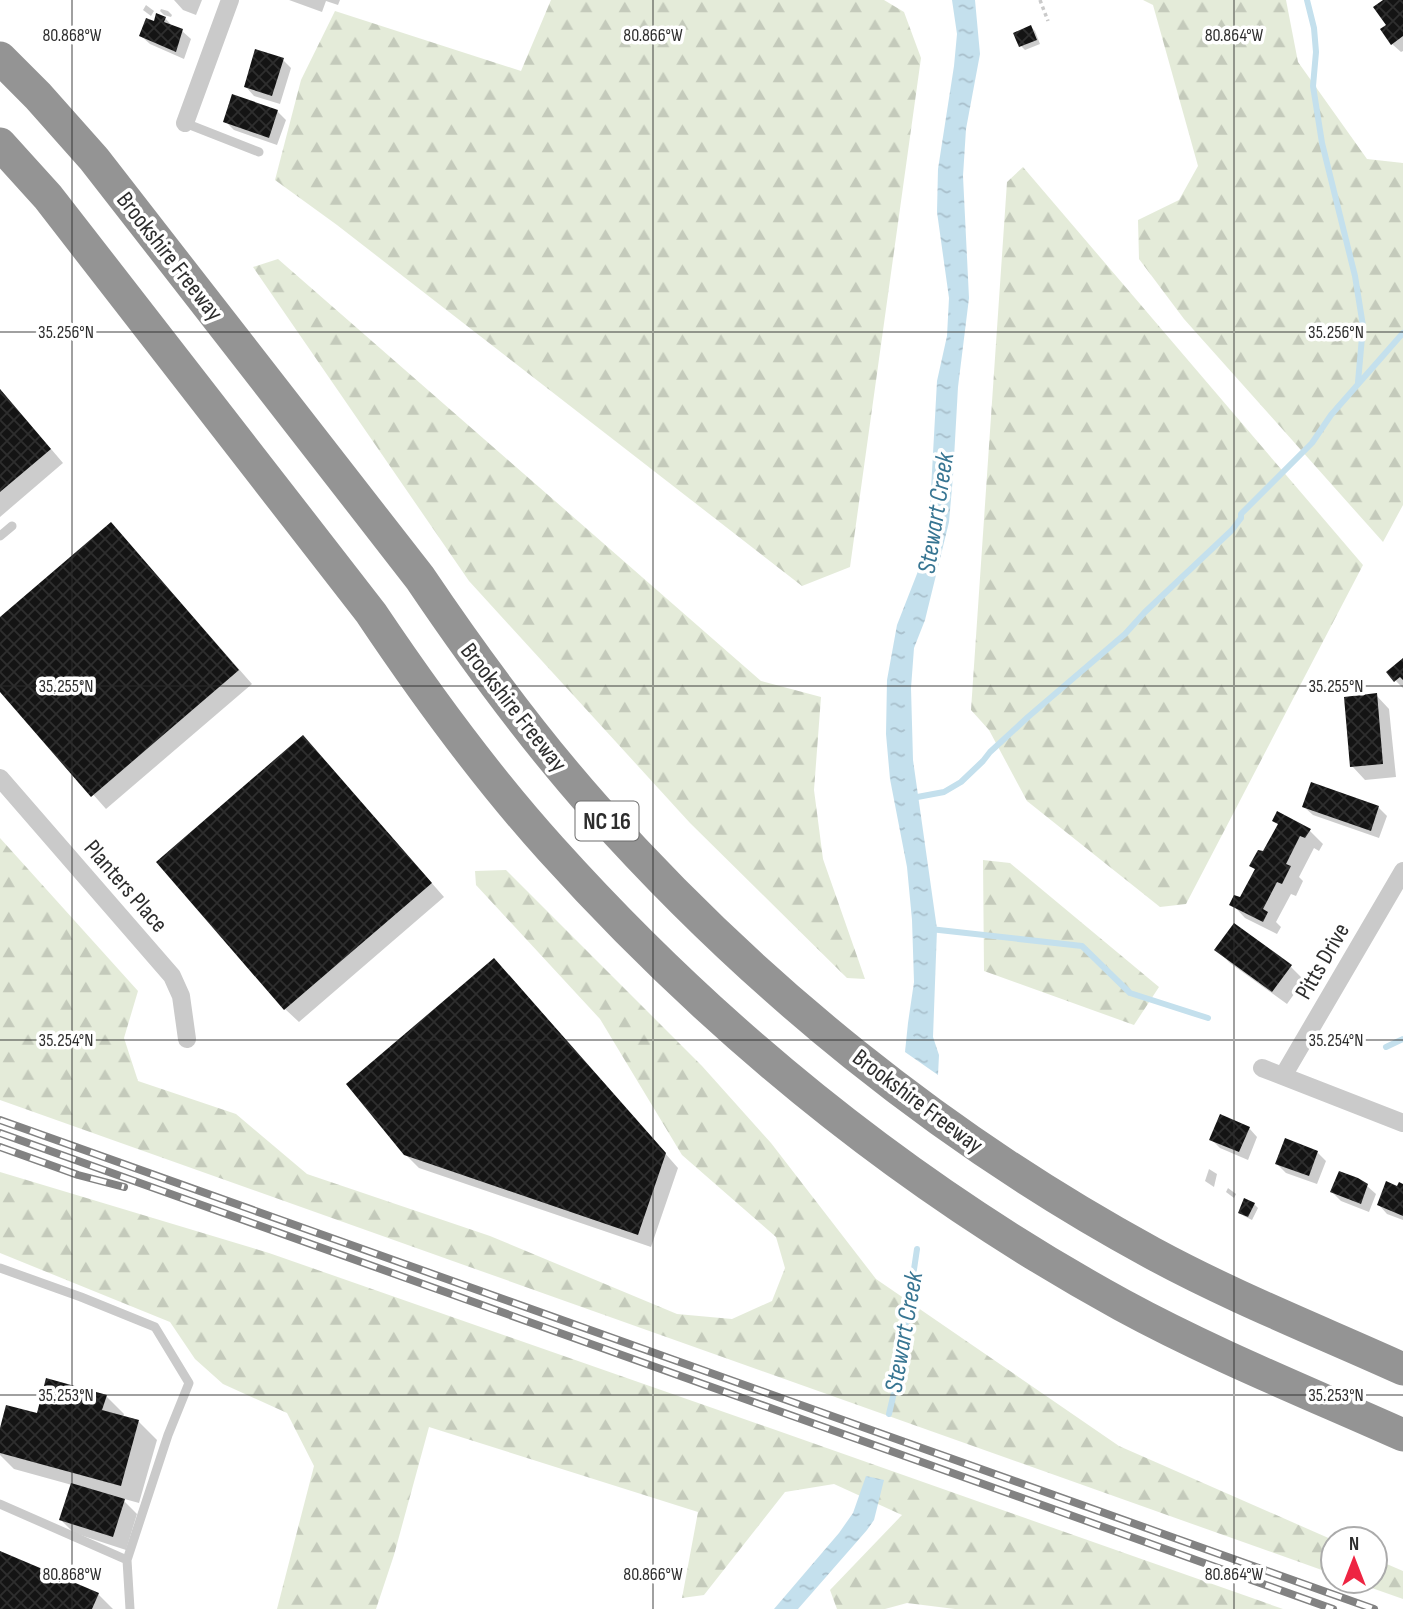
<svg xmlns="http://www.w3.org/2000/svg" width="1403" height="1609" viewBox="0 0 1403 1609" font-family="'Sofia Sans Condensed',sans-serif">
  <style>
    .forest { fill: url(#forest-firs) }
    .water { fill: url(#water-ripples) }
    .shadow { fill: #0003 }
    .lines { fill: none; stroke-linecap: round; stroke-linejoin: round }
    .stream { stroke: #c4e0ed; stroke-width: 6 }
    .building { fill: url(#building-cross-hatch) }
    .path { stroke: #cacaca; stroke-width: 3.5; stroke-dasharray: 3.5 3.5; stroke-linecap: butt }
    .lane { stroke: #cacaca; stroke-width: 9 }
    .street { stroke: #cacaca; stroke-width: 18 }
    .highway { stroke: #949494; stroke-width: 33 }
    .rail-casing { stroke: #828282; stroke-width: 8 }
    .rail { stroke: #fff; stroke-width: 5; stroke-dasharray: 16; stroke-linecap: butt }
    .ticks { fill: none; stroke: #2d2d2d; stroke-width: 2; stroke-opacity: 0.45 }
    .labels { text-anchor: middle; stroke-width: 7; stroke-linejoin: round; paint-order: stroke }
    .shield { fill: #fff; stroke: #6c6c6c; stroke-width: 2 }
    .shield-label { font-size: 23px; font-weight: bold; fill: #2d2d2d }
    .street-label { font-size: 24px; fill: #2d2d2d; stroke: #fff }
    .water-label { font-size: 26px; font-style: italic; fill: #377592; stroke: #fff }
    .ticks-label { font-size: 18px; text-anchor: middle; fill: #2d2d2d; stroke: #fff; stroke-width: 7; stroke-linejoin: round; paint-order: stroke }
  </style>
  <defs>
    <pattern id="forest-firs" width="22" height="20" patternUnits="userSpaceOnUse" patternTransform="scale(1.75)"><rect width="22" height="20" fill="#e4ebd9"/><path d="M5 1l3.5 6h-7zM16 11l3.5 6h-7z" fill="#c4cabb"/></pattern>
    <pattern id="water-ripples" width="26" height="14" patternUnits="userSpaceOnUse" patternTransform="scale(1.75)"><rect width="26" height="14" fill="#c4e0ed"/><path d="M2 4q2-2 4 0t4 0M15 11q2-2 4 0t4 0" fill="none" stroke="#a9c0cc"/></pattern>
    <pattern id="building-cross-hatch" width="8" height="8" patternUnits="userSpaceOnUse" patternTransform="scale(1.75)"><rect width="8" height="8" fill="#141414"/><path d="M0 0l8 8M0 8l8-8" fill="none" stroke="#2e2e2e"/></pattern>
  </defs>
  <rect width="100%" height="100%" fill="#fff"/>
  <path class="forest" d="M551 0H884L904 12 921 58 850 567 802 586 337 225 275 180 301 80 335 11 521 71Z
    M1143 0H1286L1298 62 1367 159 1403 163V505L1383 542 1184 319 1139 259 1138 220 1179 200 1198 166 1153 5Z
    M1023 167 1363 565 1186 904 1160 907 1027 801 989 730 971 710 1007 182Z
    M278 259 761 681 821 697 814 790 823 859 865 979 847 978 690 823 469 581 253 267Z
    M0 838 138 991 124 1038 138 1081 236 1114 307 1174 490 1236 677 1314 732 1319 772 1301 785 1268 776 1237 682 1155 600 1019 476 885 475 871 506 870 702 1066 771 1143 876 1279 1119 1446 1333 1540V1574L0 1100Z
    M983 860 1010 863 1159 987 1134 1025 984 971Z
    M0 1172 269 1253 770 1428 1283 1609H955L907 1603 885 1609H837L830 1590 902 1515 834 1484 785 1492 704 1595 682 1598 698 1512 429 1427 394 1555 376 1609H277L314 1466 287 1413 223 1384 195 1359 170 1322 0 1253Z
    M1375 1559 1403 1571V1599L1352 1581H1375Z"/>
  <path class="water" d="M952 0H975L980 54 966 129 963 176 969 298 958 387 953 476 949 522 925 620 914 648 911 688 913 760 937 929 933 1037 939 1055 938 1075 905 1052 908 1023 914 982 912 920 907 867 890 779 886 734 887 680 897 625 922 561 929 526 937 381 947 336 949 298 937 212 938 169 954 66 957 34Z
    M866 1476 884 1480 874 1520 867 1530 798 1609H774L839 1533 853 1513Z"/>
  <path class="shadow" d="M174 0H202L196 15 183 10Z
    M289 0H340L338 5 326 1 322 12Z
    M1386 0H1403V51L1401 52 1392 44Z
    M146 5 154 11 151 16 143 10Z
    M161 9 168 11 172 15 171 17 164 15 160 11Z
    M165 18 174 28 182 31 191 39 184 59 150 44 141 36 155 23Z
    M1031 27 1035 31 1040 44 1025 50 1021 46Z
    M283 60 291 68 280 104 254 96 246 87Z
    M277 111 286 120 277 145 234 130 225 121Z
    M0 389 63 463 0 517Z
    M124 538 252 684 106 809 0 689V619Z
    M1403 660V688L1396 681Z
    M1376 695 1389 709 1396 777 1365 780 1352 766Z
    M303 737 444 897 299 1022 285 1009Z
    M1312 785 1379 808 1387 816 1379 838 1313 815 1304 807Z
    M1275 821 1309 830 1323 844 1319 851 1314 848 1299 877 1303 881 1296 896 1291 894 1276 922 1281 927 1277 934 1245 918 1232 904 1241 899 1256 870 1251 866 1264 854 1279 825Z
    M1217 950 1291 967 1304 980 1287 1004 1230 963Z
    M508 974 678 1168 651 1247 419 1168 405 1154Z
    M1249 1128 1257 1137 1248 1160 1220 1148 1211 1139Z
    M1317 1152 1326 1161 1317 1184 1286 1173 1277 1164Z
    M1209 1169 1217 1174 1214 1187 1205 1181Z
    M1367 1186 1376 1194 1369 1212 1341 1201 1332 1192Z
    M1403 1186V1220L1387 1214 1379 1205Z
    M1228 1188 1236 1194 1234 1198 1226 1192Z
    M1254 1204 1258 1208 1252 1220 1244 1216 1240 1213Z
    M106 1396 124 1414 123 1417 139 1422 157 1440 139 1503 121 1498 137 1514 126 1550 74 1533 61 1520 72 1485 14 1469 0 1455V1434L38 1415Z
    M0 1553 98 1594 113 1609H0Z"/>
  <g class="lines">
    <path class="stream" d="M1307 0 1314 28 1316 52 1313 86 1322 143 1355 276 1363 326 1358 382
      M912 798 944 792 961 782 983 761 990 752 1028 717 1125 634 1145 612 1232 530 1241 518V514L1312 443 1331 415 1403 333
      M930 929 1082 946 1130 993 1208 1018
      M1386 1047 1403 1039
      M889 1414 899 1371 917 1249"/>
  </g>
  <path class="building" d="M1383 0H1403V36L1391 45 1380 29 1386 25 1373 7Z
    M156 13 166 17 164 22 183 29 176 52 139 36 146 18 154 21Z
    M1031 25 1037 40 1019 47 1013 33Z
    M255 49 284 58 272 96 244 87Z
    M232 94 278 110 269 138 223 122Z
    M0 389 51 449 0 492Z
    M111 522 239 670 91 797 0 692V617Z
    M1403 658V680L1400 677 1394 682 1386 672Z
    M1377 693 1383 764 1350 767 1344 697Z
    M303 735 432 883 284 1010 156 862Z
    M1311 782 1379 806 1371 831 1302 807Z
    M1277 811 1311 829 1305 838 1300 836 1286 864 1291 866 1282 884 1277 882 1263 909 1268 912 1263 922 1229 905 1234 895 1240 897 1255 869 1249 866 1258 850 1263 851 1278 824 1272 821Z
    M1234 923 1292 965 1272 992 1214 950Z
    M494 958 666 1153 638 1235 404 1155 346 1084Z
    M1220 1114 1250 1127 1239 1152 1209 1140Z
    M1285 1138 1318 1151 1309 1176 1275 1164Z
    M1339 1171 1358 1178 1368 1184 1361 1204 1330 1192Z
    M1386 1181 1397 1186 1399 1182 1403 1184V1216L1377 1205Z
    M1244 1198 1255 1203 1248 1217 1238 1213Z
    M46 1378 107 1395 102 1410 139 1420 121 1486 0 1453V1428L6 1405 37 1413Z
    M71 1483 125 1499 113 1537 59 1520Z
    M0 1551 99 1593 92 1609H0Z"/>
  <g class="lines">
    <path class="path" d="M1040 0 1048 21"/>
    <path class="lane" d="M185 123 259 152
      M0 536 12 526
      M0 1268 81 1297 155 1327 189 1383 168 1435 127 1560 130 1609
      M0 1504 127 1560"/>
    <path class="street" d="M185 123 230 0
      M0 778 172 976 181 996 187 1039
      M1262 1068 1403 1123
      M1283 1076 1403 871"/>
    <path class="highway" d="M0 58 38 96 94 159 420 578C474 658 531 736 596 809 754 986 942 1139 1152 1253 1233 1297 1319 1331 1403 1369
      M0 144 48 197 371 613C426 695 485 776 551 849 715 1031 907 1187 1122 1305 1212 1354 1309 1393 1403 1435"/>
    <g class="rail-casing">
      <path id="rail" d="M0 1120 1374 1609
        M0 1133 1333 1609
        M0 1147 78 1175 124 1187"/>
    </g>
    <use href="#rail" class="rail"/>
  </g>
  <path class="ticks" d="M72 0V1609M653 0V1609M1234 0V1609M0 332H1403M0 686H1403M0 1040H1403M0 1395H1403"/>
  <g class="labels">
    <rect class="shield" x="575.5" y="801.5" width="63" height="39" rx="5"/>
    <g class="shield-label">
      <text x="607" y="829">NC 16</text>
    </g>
    <g class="street-label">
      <text transform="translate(170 256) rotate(52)" y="8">Brookshire Freeway</text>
      <text transform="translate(514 707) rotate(52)" y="8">Brookshire Freeway</text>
      <text transform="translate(126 886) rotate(49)" y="8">Planters Place</text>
      <text transform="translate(1322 961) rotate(-60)" y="8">Pitts Drive</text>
      <text transform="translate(918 1101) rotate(37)" y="8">Brookshire Freeway</text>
    </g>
    <g class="water-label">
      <text transform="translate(935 513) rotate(-81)" y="9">Stewart Creek</text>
      <text transform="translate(903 1332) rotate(-80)" y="9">Stewart Creek</text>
    </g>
  </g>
  <g class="ticks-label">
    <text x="72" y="41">80.868°W</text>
    <text x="653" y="41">80.866°W</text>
    <text x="1234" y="41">80.864°W</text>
    <text x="66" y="338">35.256°N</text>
    <text x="1336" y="338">35.256°N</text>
    <text x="66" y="692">35.255°N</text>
    <text x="1336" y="692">35.255°N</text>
    <text x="66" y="1046">35.254°N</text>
    <text x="1336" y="1046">35.254°N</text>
    <text x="66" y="1401">35.253°N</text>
    <text x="1336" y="1401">35.253°N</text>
    <text x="72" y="1580">80.868°W</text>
    <text x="653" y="1580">80.866°W</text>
    <text x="1234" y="1580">80.864°W</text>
  </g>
  <g transform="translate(1354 1560)"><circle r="33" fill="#ffffff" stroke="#ababab" stroke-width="2"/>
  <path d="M0-5L12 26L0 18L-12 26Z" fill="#ee2442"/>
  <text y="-10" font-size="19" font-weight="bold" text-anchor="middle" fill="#2d2d2d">N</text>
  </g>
</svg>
